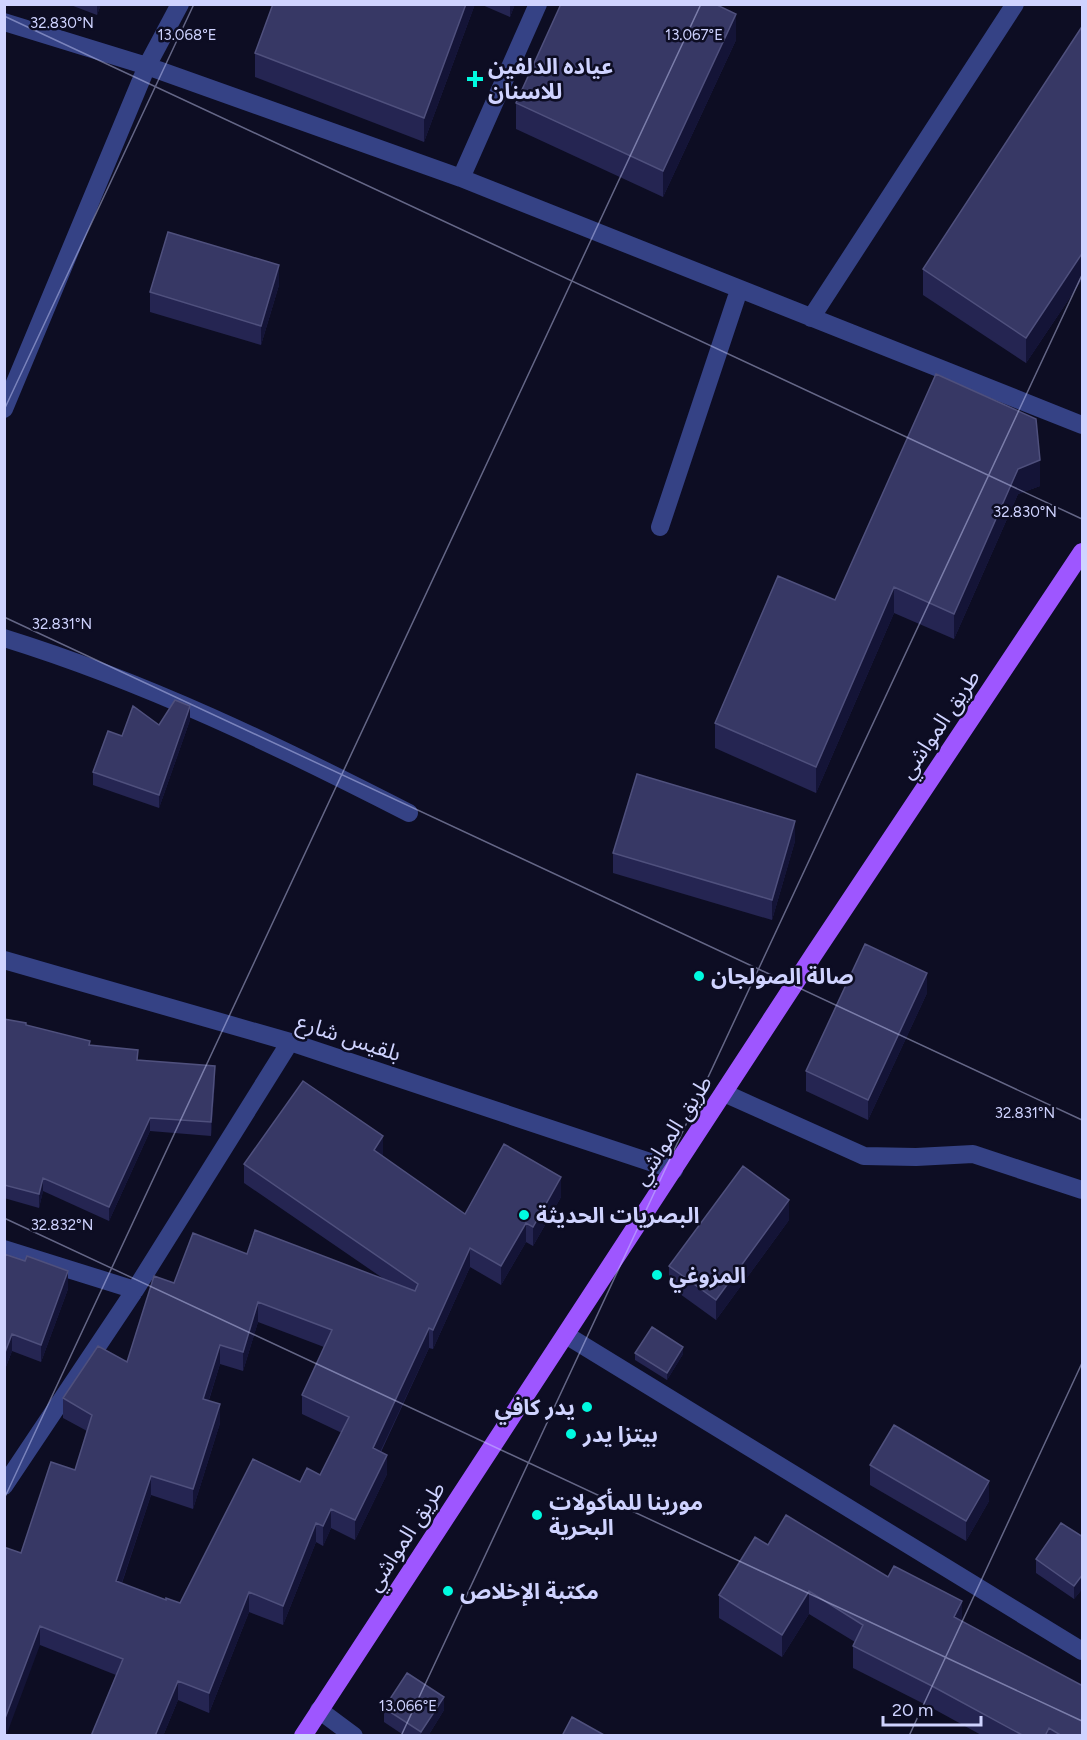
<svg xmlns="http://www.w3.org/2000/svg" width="1087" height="1740" viewBox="0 0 1087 1740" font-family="Figtree,'Noto Sans Arabic',sans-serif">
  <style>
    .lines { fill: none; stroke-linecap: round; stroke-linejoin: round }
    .minor { stroke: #354285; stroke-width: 18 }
    .major { stroke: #9e56ff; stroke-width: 18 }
    .wall { fill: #252552; fill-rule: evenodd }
    .shaded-wall { fill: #141437 }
    .building { fill: #373865; stroke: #4f507d; stroke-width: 1.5; fill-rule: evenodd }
    .ticks { fill: none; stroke: #cfd3ff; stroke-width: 1.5; stroke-opacity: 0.45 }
    .poi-dot { fill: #00fae0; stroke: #0d0d23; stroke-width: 2 }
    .labels { text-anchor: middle; stroke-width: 5; stroke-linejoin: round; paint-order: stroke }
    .poi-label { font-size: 22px; font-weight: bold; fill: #cfd3ff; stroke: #0d0d23; text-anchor: start }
    .street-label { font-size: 22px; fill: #cfd3ff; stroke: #0d0d23 }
    .ticks-label { font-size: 15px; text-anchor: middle; fill: #cfd3ff; stroke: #0d0d23; stroke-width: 5; stroke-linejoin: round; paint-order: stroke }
  </style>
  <rect width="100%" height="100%" fill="#0d0d23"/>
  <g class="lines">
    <path class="minor" d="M4 22 147 66 461 178 1082 425
      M461 178 538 4
      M811 318 1015 4
      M4 409 147 66 180 4
      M660 527 739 290
      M4 638C146 682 278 746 409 813
      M4 960 290 1042 674 1170
      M724 1093 864 1156 916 1157 973 1154 1082 1190
      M4 1249 135 1290
      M566 1335 1082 1651
      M4 1486 135 1290 290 1042
      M319 1710 354 1736"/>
    <path class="major" d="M303 1736 814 954 1082 552"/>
  </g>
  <path class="wall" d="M68 4H101L97 15Z
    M273 4H475L424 142 255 77V53Z
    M480 4H515L510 17Z
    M1083 25V278L1026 363 923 295V269Z
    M736 40 663 197 516 129V103Z
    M279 285 261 345 150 312V292Z
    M936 374 1040 486 1018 494 954 639 894 613 816 793 715 748V723L835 600Z
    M190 720 159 808 93 785V772L122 736Z
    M795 841 772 920 613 873V853Z
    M927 993 868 1120 806 1091V1071Z
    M4 1019 138 1060 215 1080 211 1136 150 1131 109 1221 43 1191 39 1208 4 1198Z
    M383 1156 382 1157 465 1214 561 1197 533 1246 526 1242 501 1285 470 1267 433 1349 429 1348 381 1452 387 1474 355 1540 331 1528 323 1546 316 1542 283 1625 249 1612 209 1713 178 1700 163 1736H91L116 1675 40 1645 21 1553 75 1470 87 1431 63 1418V1398L127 1362 174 1283 247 1254 384 1279 244 1183V1164ZM258 1322 324 1347 302 1395V1414L342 1433 320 1475 300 1482 180 1603 166 1600 122 1583 151 1495 193 1509 220 1423 209 1400 220 1364 243 1371Z
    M789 1220 716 1320 669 1286V1266Z
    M25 1261 68 1289 41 1362 12 1351 4 1372Z
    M635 1353 683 1354 667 1380 635 1360Z
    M870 1465 989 1501 966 1541 870 1485Z
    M1083 1537V1588L1074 1599 1036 1573V1559Z
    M768 1545 888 1577 962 1621 1083 1736H983L932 1708 853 1668V1646L855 1642 809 1614 782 1657 719 1618V1595Z
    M384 1708 444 1710 428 1736H405L384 1722Z"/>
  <path class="shaded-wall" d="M97 4H101L97 15Z
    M466 4H475L424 142V118Z
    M510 4H515L510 17Z
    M736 14V40L663 197V171Z
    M1083 252V278L1026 363V338Z
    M279 265V285L261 345V326Z
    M1040 460V486L1018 494 954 639V614L1018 469Z
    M894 587V613L816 793V767Z
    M190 706V720L159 808V795Z
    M795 821V841L772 920V900Z
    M927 973V993L868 1120V1100Z
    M215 1066V1080L211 1136V1122Z
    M150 1118V1131L109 1221V1207Z
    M383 1136V1156L374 1170V1150Z
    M561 1177V1197L533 1246V1227Z
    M43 1178V1191L39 1208V1194Z
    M789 1200V1220L716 1320V1300Z
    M526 1223V1242L501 1285V1266Z
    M470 1248V1267L433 1349V1330Z
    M68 1271V1289L41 1362V1345Z
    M258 1302V1322L243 1371V1352Z
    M429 1328V1348L373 1467V1448Z
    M12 1334V1351L4 1372V1355Z
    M220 1345V1364L203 1418V1399Z
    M683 1347V1354L667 1380V1373Z
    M220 1404V1423L193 1509V1489Z
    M387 1455V1474L355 1540V1520Z
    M151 1476V1495L116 1600V1581Z
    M989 1481V1501L966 1541V1521Z
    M331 1509V1528L323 1546V1526Z
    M316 1523V1542L283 1625V1606Z
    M1083 1574V1588L1074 1599V1586Z
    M809 1591V1614L782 1657V1635Z
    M249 1592V1612L209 1713V1693Z
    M962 1601V1623L954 1617Z
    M40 1626V1645L6 1736H4V1721Z
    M178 1681V1700L163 1736H155Z
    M444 1697V1710L428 1736H421V1732Z"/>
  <path class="building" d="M273 4H466L424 118 255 53Z
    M561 4H715L736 14 663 171 516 103Z
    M1083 25V252L1026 338 923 269Z
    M168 232 279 265 261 326 150 292Z
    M936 374 1036 419 1040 460 1018 469 954 614 894 587 816 767 715 723 778 576 835 600Z
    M175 700 190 706 159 795 93 772 108 731 122 736 133 706 159 725Z
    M637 774 795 821 772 900 613 853Z
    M865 944 927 973 868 1100 806 1071Z
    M4 1019 26 1023V1025L90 1041 89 1045 138 1050 137 1060 215 1066 211 1122 150 1118 109 1207 43 1178 39 1194 4 1185Z
    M303 1081 383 1136 374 1150 465 1214 504 1144 561 1177 533 1227 526 1223 501 1266 470 1248 433 1330 429 1328 373 1448 387 1455 355 1520 331 1509 323 1526 316 1523 283 1606 249 1592 209 1693 178 1681 155 1736H91L123 1659 40 1626 4 1721V1547L21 1553 51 1462 75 1470 92 1415 63 1398 98 1346 127 1362 154 1276 174 1283 193 1233 247 1254 255 1230 415 1291 418 1284 244 1164ZM258 1302 332 1330 302 1395 349 1417 320 1475 307 1468 300 1482 253 1459 180 1603 166 1598V1600L116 1581 151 1476 193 1489 220 1404 203 1399 220 1345 243 1352Z
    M743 1166 789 1200 716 1300 669 1266Z
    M4 1254 25 1261 27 1256 68 1271 41 1345 12 1334 4 1355Z
    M652 1327 683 1347 667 1373 635 1353Z
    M894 1425 989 1481 966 1521 870 1465Z
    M786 1515 888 1577 894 1566 962 1601 954 1617 1081 1685 1083 1682V1736H1062L1049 1728 1045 1736H1024L932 1686 853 1646 863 1625 809 1591 782 1635 719 1595 755 1537 768 1545Z
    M1061 1523 1083 1537V1574L1074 1586 1036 1559Z
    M407 1673 444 1697 421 1732 384 1708Z
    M572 1717 606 1736H562Z"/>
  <path class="ticks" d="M4 16 1082 519M4 410 194 4M4 617 1082 1120M4 1218 1082 1721M4 1499 701 4M401 1736 1082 275M909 1736 1082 1363"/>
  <g class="poi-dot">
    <path d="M472 70h6v6h6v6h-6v6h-6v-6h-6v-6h6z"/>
    <circle cx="699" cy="976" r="6"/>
    <circle cx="524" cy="1215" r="6"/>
    <circle cx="657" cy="1275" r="6"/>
    <circle cx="587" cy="1407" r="6"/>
    <circle cx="571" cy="1434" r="6"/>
    <circle cx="537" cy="1515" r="6"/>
    <circle cx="448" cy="1591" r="6"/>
  </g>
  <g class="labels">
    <g class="poi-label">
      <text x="488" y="74">عياده الدلفين<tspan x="488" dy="25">للاسنان</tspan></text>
      <text x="711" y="984">صالة الصولجان</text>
      <text x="536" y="1223">البصريات الحديثة</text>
      <text x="669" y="1283">المزوغي</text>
      <text x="575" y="1415" text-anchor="end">يدر كافي</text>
      <text x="583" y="1442">بيتزا يدر</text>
      <text x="549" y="1510">مورينا للمأكولات<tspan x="549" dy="25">البحرية</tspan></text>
      <text x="460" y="1599">مكتبة الإخلاص</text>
    </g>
    <g class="street-label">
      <text transform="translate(939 724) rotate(-56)" y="8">طريق المواشي</text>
      <text transform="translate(349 1037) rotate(18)" y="8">بلقيس شارع</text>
      <text transform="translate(672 1130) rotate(-57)" y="8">طريق المواشي</text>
      <text transform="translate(405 1536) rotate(-57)" y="8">طريق المواشي</text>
    </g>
  </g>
  <g class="ticks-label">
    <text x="62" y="28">32.830°N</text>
    <text x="187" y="40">13.068°E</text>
    <text x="694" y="40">13.067°E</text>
    <text x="1025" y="517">32.830°N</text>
    <text x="62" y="629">32.831°N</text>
    <text x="1025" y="1118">32.831°N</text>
    <text x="62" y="1230">32.832°N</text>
    <text x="408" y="1711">13.066°E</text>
  </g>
  <rect width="1087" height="1740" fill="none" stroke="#cfd3ff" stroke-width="12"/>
  <path d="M883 1716v9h98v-9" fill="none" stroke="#cfd3ff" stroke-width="3"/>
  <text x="892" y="1716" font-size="18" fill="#cfd3ff" stroke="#0d0d23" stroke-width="4.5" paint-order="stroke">20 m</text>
</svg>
